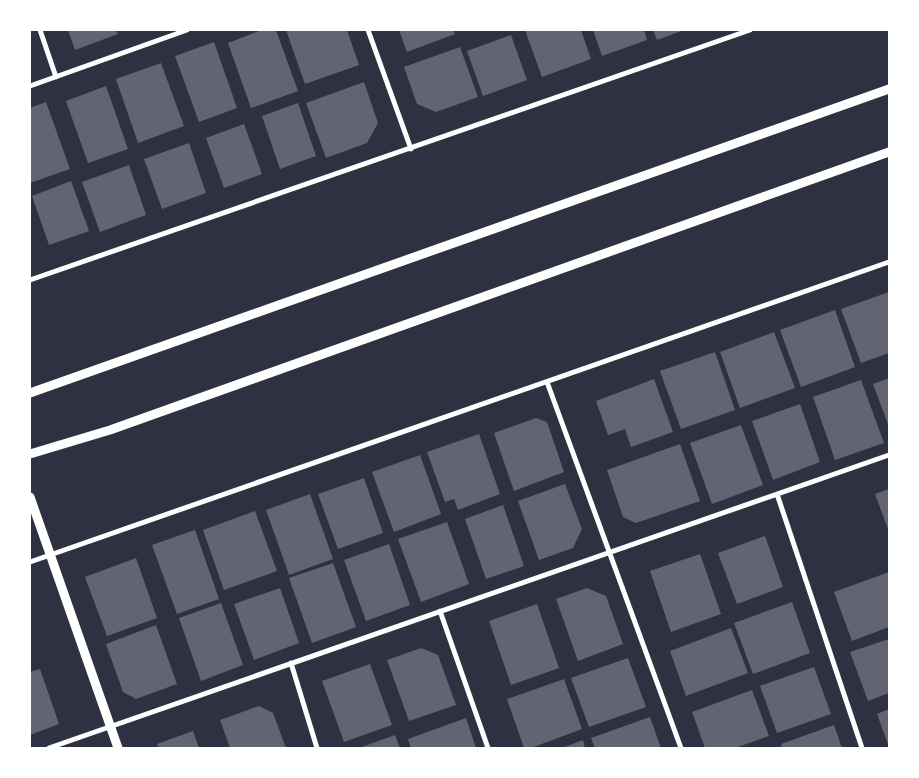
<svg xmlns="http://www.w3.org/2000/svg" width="919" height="778" viewBox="0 0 919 778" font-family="Literata,serif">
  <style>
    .building { fill: #626471 }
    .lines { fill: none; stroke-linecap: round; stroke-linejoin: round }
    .minor { stroke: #fff; stroke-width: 5 }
    .tertiary { stroke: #fff; stroke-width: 9 }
  </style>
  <rect width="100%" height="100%" fill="#2d3142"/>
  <path class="building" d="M68 30H116L118 34 75 50Z
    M262 30H276L298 91 251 108 228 43Z
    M286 30H347L359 65 305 84Z
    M399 30H453L455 34 407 52Z
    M525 30H581L591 59 542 77Z
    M593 30H644L647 40 602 56Z
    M653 30H684L657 40Z
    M511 35 527 80 483 96 467 51Z
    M214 42 237 108 199 122 175 56Z
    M460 47 478 97 436 112 417 104 404 67Z
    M161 63 184 126 138 143 116 79Z
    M364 82 378 123 367 143 326 158 306 103Z
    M106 86 128 149 88 163 66 101Z
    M46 102 70 169 30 183V108Z
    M298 103 316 156 280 169 262 116Z
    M244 124 262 174 224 188 206 138Z
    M189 143 206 193 162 209 144 159Z
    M129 165 146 215 100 232 82 182Z
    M71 181 89 231 49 245 32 196Z
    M889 292V353L861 363 841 309Z
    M835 310 855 367 801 387 780 330Z
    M774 332 795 388 740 408 720 352Z
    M715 352 735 410 681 429 660 371Z
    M889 378V427L873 384Z
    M654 379 673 432 631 447 625 429 608 435 596 401Z
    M861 380 884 443 835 460 813 397Z
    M800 404 820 462 773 480 752 421Z
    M536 418 547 422 564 472 514 491 494 433Z
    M741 425 763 485 712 504 690 443Z
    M479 434 500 494 458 510 454 499 445 502 427 452Z
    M680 444 700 501 636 523 623 517 607 470Z
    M420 455 441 514 394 532 372 472Z
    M364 478 383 533 338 549 318 494Z
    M565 484 582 529 573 548 539 560 518 501Z
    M889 489V532L875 494Z
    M310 494 333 559 289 575 266 510Z
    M503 505 524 566 486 579 465 519Z
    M255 511 277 571 224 590 203 530Z
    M447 522 469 584 421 602 398 539Z
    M195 530 219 599 177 614 152 545Z
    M765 536 783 587 737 604 718 553Z
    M389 544 410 605 366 621 344 560Z
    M700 554 721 614 671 632 650 571Z
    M136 558 157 618 107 636 85 577Z
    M333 563 356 627 312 643 289 578Z
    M889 572V627L852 641 834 592Z
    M280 588 299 643 254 660 234 604Z
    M587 588 606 596 623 644 578 661 556 599Z
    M792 602 810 653 753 674 734 623Z
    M221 603 243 665 201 681 179 618Z
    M537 604 559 668 511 685 489 621Z
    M156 625 177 684 136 699 123 692 106 644Z
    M731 628 748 673 686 696 670 651Z
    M889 639V693L868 701 850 652Z
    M421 648 438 655 456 705 409 721 387 660Z
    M628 658 646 707 589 727 571 678Z
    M370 664 392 725 344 742 322 681Z
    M814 667 831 714 777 733 760 686Z
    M40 669 59 724 30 735V672Z
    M564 679 582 729 531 748H524L507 699Z
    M752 690 769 736 735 748H705L692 712Z
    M259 706 273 713 286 748H230L220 720Z
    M889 709V747L877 714Z
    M650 717 661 748H595L591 738Z
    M466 718 476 748H411L408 739Z
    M834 725 842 748H782L781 744Z
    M193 731 199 748H159L157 744Z
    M395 735 400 748H359Z
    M583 740 585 748H562Z"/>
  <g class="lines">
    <path class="minor" d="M40 30 56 77
      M368 30 411 149
      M30 86 187 30
      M30 280 750 30
      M547 382 681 748
      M777 494 862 748
      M30 562 889 262
      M440 611 488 748
      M291 663 317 748
      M49 748 889 455"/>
    <path class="tertiary" d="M30 393 889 89
      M30 454 110 430 889 152
      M30 497 118 748"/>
  </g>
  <rect width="919" height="778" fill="none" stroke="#ffffff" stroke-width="62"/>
</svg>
